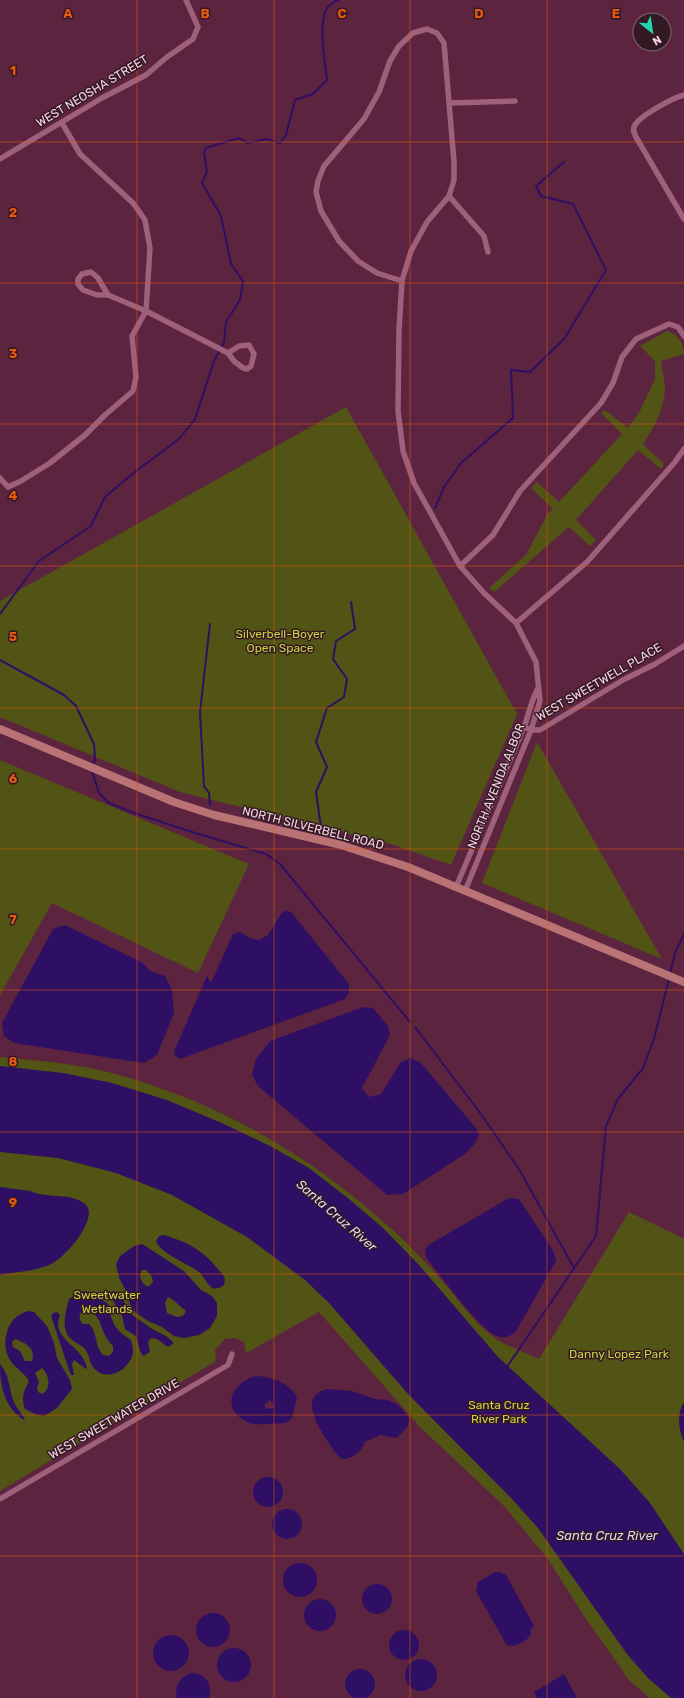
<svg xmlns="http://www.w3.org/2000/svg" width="684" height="1698" viewBox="0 0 684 1698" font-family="Rubik,sans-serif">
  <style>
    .green { fill: #515414 }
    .water { fill: #2f0f63; fill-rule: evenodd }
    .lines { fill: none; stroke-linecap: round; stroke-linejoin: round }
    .stream { stroke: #2f0f63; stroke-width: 2 }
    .minor { stroke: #9f607b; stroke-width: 5.5 }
    .secondary { stroke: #ba7375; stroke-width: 8 }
    .grid { fill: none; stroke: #e8590c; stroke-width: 1; stroke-opacity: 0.55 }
    .labels { text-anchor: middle; stroke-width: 3; stroke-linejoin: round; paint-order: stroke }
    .street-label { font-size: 12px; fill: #f8d3e1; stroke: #331924 }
    .park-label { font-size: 12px; fill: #cbd341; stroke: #331924 }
    .water-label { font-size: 13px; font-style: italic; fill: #dbd7ef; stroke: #331924 }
    .grid-label { font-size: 13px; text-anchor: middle; font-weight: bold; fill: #e8590c; stroke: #331924; stroke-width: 3; stroke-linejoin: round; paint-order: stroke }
  </style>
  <rect width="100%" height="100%" fill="#5d2440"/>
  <path class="green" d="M667 331C678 334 684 344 684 354L661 361C662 370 665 380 665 389 664 409 654 428 643 444L664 464 661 469 638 450 576 520 596 540 590 546 569 527 494 592 489 588 526 555 548 513 553 509 531 488 537 482 559 502 622 434 601 413 605 410 628 428 640 411 655 379V361L640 346Z
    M346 407 517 714 451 865 391 844 180 792 0 717V601Z
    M537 742 662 959 482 883Z
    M0 760 249 864 198 973 52 903 0 995Z
    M0 1057C41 1061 83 1064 123 1076 227 1106 315 1159 395 1232 414 1249 433 1270 450 1290 464 1307 477 1326 496 1339 508 1347 525 1352 539 1359L629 1212 684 1239V1698H650L629 1680 584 1616 548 1559 504 1506 420 1427 319 1312 246 1353 244 1342 235 1338 225 1339 215 1350 216 1361 0 1491Z"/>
  <path class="water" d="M286 910 292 913 349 984V992L345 999 180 1059 174 1055 175 1049 207 976 211 983 233 934 240 932 250 938 259 940 268 935 281 914Z
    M65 925 143 963 150 971 165 976 172 990 174 1013 157 1055 144 1063 14 1043 4 1036 2 1023 53 929Z
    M363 1007 373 1008 388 1026 390 1035 362 1088 369 1097 381 1094 401 1062 410 1058 421 1063 476 1128 479 1135 475 1143 465 1154 403 1194 387 1195 258 1086 252 1075 256 1059 270 1041Z
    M0 1066 63 1073 112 1083 167 1100 224 1124 270 1146 309 1168 349 1199 383 1228 419 1265 498 1357 620 1469 650 1503 684 1554V1698H671L648 1678 627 1654 538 1528 512 1499 408 1394 329 1303 305 1280 247 1237 172 1195 116 1173 58 1158 0 1152Z
    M0 1187 30 1191C47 1199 68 1192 84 1203 102 1216 65 1258 51 1264 37 1271 15 1272 0 1275Z
    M509 1198 519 1199 554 1252 556 1261 515 1333C509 1336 504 1339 497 1336 478 1328 440 1275 426 1257L425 1249 430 1244Z
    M164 1235C185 1241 203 1250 217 1268 222 1274 228 1278 223 1286 219 1288 214 1290 211 1287 206 1283 204 1276 199 1272 187 1263 161 1254 156 1241L159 1236Z
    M142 1244 184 1271 201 1290 212 1296 217 1303V1316L210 1328 199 1335 184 1338 174 1336 162 1327 148 1321 135 1312 130 1304 126 1291 119 1278 116 1264 120 1256 134 1246ZM142 1270H146L152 1277 153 1282 149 1286H146C141 1282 138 1276 142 1270ZM168 1297C173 1299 181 1307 186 1311L183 1316 177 1317 167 1313 165 1303Z
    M83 1291 94 1294 108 1304C112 1323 114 1329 131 1340 131 1343 133 1346 133 1349 134 1366 111 1382 97 1371 88 1365 91 1355 84 1348 80 1344 75 1343 71 1339 60 1329 66 1311 69 1299ZM83 1310C100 1312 99 1323 105 1335 107 1339 110 1343 113 1346V1352L109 1356 103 1355C94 1345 98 1333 89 1324H83C78 1319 79 1315 83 1310Z
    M113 1291 120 1295 131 1314 152 1329 166 1336 173 1342V1344L168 1347 157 1339 151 1338 148 1342 150 1352 143 1356 140 1351 136 1336 125 1329 122 1316 110 1295Z
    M28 1311 34 1312 47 1326 54 1343 57 1358 70 1380 72 1389 57 1408 44 1416 35 1414 25 1409C21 1398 23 1392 29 1382 27 1376 22 1373 17 1368 6 1359 3 1345 7 1332 10 1320 17 1315 28 1311ZM15 1339C26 1343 36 1348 32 1361H25L20 1351 13 1347 12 1342ZM42 1368C49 1374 52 1389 42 1394L38 1392 37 1387 39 1382 35 1373Z
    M57 1312 60 1315C59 1318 58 1322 58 1324 59 1342 83 1348 87 1368L86 1369 74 1360 72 1364 74 1375H71L69 1370 51 1316 53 1313Z
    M0 1364C9 1374 9 1387 13 1400 15 1406 21 1413 25 1419L24 1420C4 1407 0 1386 0 1364Z
    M256 1376C273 1377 289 1383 297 1397L292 1418 286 1423C277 1423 257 1426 249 1423 220 1411 230 1383 256 1376ZM270 1400 274 1405 273 1408 266 1409 265 1408V1404Z
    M327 1389 352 1391 375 1399 388 1400 398 1405 406 1413 409 1419 408 1426 397 1438 380 1435 365 1442C361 1452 353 1459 342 1459L337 1455C326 1438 293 1398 327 1389Z
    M684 1402V1442C678 1430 677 1413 684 1402Z
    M253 1492a15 15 0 1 1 30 0a15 15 0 1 1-30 0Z
    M272 1524a15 15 0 1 1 30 0a15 15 0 1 1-30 0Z
    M283 1580a17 17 0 1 1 34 0a17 17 0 1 1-34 0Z
    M495 1572H500L506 1575 534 1626 531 1628V1635C525 1642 514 1649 506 1644L476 1591 478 1582Z
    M362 1599a15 15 0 1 1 30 0a15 15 0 1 1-30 0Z
    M304 1615a16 16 0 1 1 32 0a16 16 0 1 1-32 0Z
    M196 1630a17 17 0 1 1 34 0a17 17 0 1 1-34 0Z
    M389 1645a15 15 0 1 1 30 0a15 15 0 1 1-30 0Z
    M153 1653a18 18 0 1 1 36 0a18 18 0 1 1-36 0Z
    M217 1665a17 17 0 1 1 34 0a17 17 0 1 1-34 0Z
    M405 1675a16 16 0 1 1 32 0a16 16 0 1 1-32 0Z
    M345 1684a15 15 0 1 1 30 0a15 15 0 1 1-30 0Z
    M190 1673C205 1672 213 1684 209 1698H177C174 1687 179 1678 190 1673Z
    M564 1674 577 1698H537L534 1692Z"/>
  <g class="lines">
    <path class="stream" d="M435 508 444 487 461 463 513 418 511 370 530 372 564 339 606 270 573 204 541 196 536 186 564 162
      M0 614 39 561 91 526 105 497 131 475 179 439 195 419 214 361 224 342 226 322 240 300 243 281 231 264 221 216 202 183 207 172 204 152 206 148 239 138 248 143 267 139 280 143 286 135 295 100 313 94 327 80C325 59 319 33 325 12 327 6 333 2 339 0
      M0 660 64 695 76 706 94 744 95 760 92 765
      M92 771 99 793 109 803 131 812 192 832 266 854 280 864 410 1022
      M210 805 209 793 204 786 200 712 210 624
      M322 834 316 792 327 767 316 742 327 708 344 697 347 679 333 659 336 641 355 629 351 602
      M670 974 675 953 684 934
      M415 1027 478 1110 519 1169 574 1268
      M507 1367 596 1236 606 1126 618 1099 643 1068 654 1039 669 979"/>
    <path class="minor" d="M684 95C673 98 641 115 635 125 632 129 634 133 636 137L684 219
      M449 103 515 101
      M0 159 102 98 146 75 167 57 193 39 198 27 186 0
      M449 196 484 236 488 252
      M402 281 377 273 358 261 339 241 321 211 316 192 318 181 324 166 364 119 379 92 390 61 399 46 413 33 427 29 437 33 444 43 454 162V180L449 196 427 222 411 251 402 281 399 330 398 411 403 451 414 483 460 566 484 593 516 623 536 662 540 701 531 730 465 891
      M108 295 98 278 91 272 82 274 78 279V284L83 290 97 295H108L146 311 228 353 234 361 243 368 247 369 251 366 254 354 249 345 239 346 228 353
      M0 478 8 487 21 481 50 463 85 435 105 415 133 391 136 377 132 336 146 311 150 248 145 220 133 203 80 154 62 123
      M460 566 493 535 520 491 601 403 613 383 622 357 636 339 669 324 678 327 684 336
      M516 623 587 562 675 462 684 449
      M524 727 531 730H540L623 680 655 664 684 646
      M456 887 524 727C529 714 531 701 538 688
      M0 1499 228 1365 232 1354"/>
    <path class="secondary" d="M0 729 174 802 214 815 341 845 408 867 684 982"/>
  </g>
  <path class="grid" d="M137 0V1698M274 0V1698M410 0V1698M547 0V1698M0 142H684M0 283H684M0 424H684M0 566H684M0 708H684M0 849H684M0 990H684M0 1132H684M0 1274H684M0 1415H684M0 1556H684"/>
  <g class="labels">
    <g class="street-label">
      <text transform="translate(92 91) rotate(-31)" y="4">WEST NEOSHA STREET</text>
      <text transform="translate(599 682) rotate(-30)" y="4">WEST SWEETWELL PLACE</text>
      <text transform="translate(496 786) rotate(-68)" y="4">NORTH AVENIDA ALBOR</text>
      <text transform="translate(313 828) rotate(14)" y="4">NORTH SILVERBELL ROAD</text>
      <text transform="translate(114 1419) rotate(-30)" y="4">WEST SWEETWATER DRIVE</text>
    </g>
    <g class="park-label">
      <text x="280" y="638">Silverbell-Boyer<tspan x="280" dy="14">Open Space</tspan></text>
      <text x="107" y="1299">Sweetwater<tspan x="107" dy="14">Wetlands</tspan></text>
      <text x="619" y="1358">Danny Lopez Park</text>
      <text x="499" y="1409">Santa Cruz<tspan x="499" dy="14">River Park</tspan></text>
    </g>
    <g class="water-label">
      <text transform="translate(337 1215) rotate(41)" y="5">Santa Cruz River</text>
      <text x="607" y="1540">Santa Cruz River</text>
    </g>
  </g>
  <g class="grid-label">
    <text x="68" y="18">A</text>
    <text x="205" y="18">B</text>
    <text x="342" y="18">C</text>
    <text x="479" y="18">D</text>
    <text x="616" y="18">E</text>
    <text x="13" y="75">1</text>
    <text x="13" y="217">2</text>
    <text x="13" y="358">3</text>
    <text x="13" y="500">4</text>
    <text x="13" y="641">5</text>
    <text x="13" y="783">6</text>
    <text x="13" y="924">7</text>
    <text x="13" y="1066">8</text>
    <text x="13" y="1207">9</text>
  </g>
  <g transform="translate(652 32) rotate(150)"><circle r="19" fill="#331924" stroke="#826370"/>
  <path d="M0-3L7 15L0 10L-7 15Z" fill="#25d5ae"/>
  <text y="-6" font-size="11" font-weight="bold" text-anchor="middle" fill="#f8d3e1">N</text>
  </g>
</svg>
